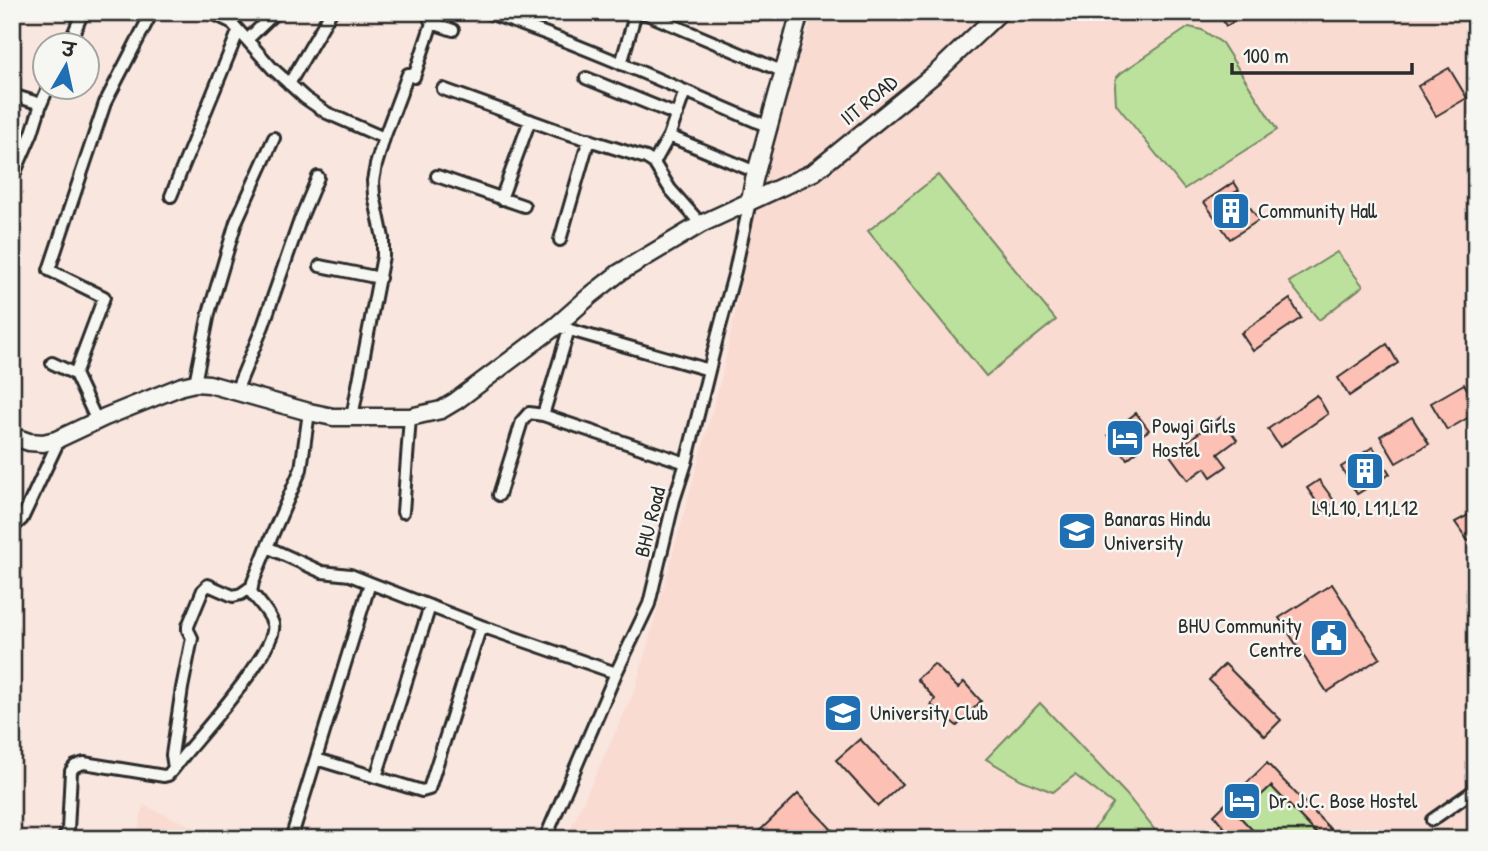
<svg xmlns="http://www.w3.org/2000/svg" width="1488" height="851" viewBox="0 0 1488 851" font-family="'Patrick Hand','Playpen Sans Deva',sans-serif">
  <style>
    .built { fill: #f9dbd2 }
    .green { fill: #bce19c; stroke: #748664; stroke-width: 2 }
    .building { fill: #fcc1b4; stroke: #2b2b2b; stroke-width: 2 }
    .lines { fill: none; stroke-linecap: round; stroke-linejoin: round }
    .street-casing { stroke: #2b2b2b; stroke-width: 16 }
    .secondary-casing { stroke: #2b2b2b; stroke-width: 21 }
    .street { stroke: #f6f6f2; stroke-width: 10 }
    .secondary { stroke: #f6f6f2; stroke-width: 16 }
    .labels { text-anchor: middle; stroke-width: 5; stroke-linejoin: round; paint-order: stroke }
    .street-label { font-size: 21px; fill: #2b2b2b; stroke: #f6f6f2 }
    .poi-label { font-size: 21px; fill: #2b2b2b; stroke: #f6f6f2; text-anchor: start }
  </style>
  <rect width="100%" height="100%" fill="#f8e6df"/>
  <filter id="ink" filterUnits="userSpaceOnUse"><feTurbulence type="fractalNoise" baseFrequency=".0143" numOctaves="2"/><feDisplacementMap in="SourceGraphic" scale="14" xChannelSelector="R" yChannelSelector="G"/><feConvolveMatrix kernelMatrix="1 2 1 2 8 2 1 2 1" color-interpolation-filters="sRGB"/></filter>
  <g filter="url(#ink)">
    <path class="built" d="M814 12H1476V839H566L635 690 723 372 763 175Z
      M143 805 220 839H137Z"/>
    <path class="green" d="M1189 27 1202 30 1222 43 1277 130 1184 189 1116 104 1115 86 1116 78 1121 73Z
      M938 175 1056 320 986 376 868 231Z
      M1337 252 1363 286 1319 320 1289 282Z
      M1040 703 1126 794 1162 839H1086L1113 804 1075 775 1053 792 1022 780 986 759Z
      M1271 786 1322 839H1261L1239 816Z"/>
    <path class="building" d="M1218 12H1246L1247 14 1226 26Z
      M1449 68 1467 98 1436 116 1418 86Z
      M1234 182 1239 190 1230 195 1234 201 1242 196 1259 220 1230 239 1204 202Z
      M1290 299 1301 318 1253 351 1241 333Z
      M1387 344 1398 363 1349 396 1338 378Z
      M1464 384 1476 404V413L1447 430 1431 403Z
      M1317 395 1328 414 1280 447 1268 429Z
      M1136 413 1149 430 1135 440 1141 448 1127 459 1108 435Z
      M1221 417 1237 440 1218 454 1227 466 1211 477 1205 468 1188 480 1169 454Z
      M1412 417 1429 444 1396 463 1380 436Z
      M1373 447 1390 474 1357 494 1341 467Z
      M1319 480 1335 502 1323 511 1307 488Z
      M1476 511V537L1468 541 1455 522Z
      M1332 584 1380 658 1327 692 1279 618Z
      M934 664 958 688 964 682 981 701 957 726 931 705 935 699 917 679Z
      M1225 664 1281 720 1265 736 1209 680Z
      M860 739 902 784 878 806 836 760Z
      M1267 763 1280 777 1340 839H1322L1271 786 1239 816 1261 839H1221L1228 832 1214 815Z
      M798 794 837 835 833 839H751Z"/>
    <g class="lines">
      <g class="street-casing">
        <path id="street" d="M210 12 231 22 272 68 305 98 327 113 384 138 376 165 373 181 374 195 383 238V256L352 417
          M433 12 430 20 432 23 453 30
          M485 12C582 44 675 87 769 127
          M642 12 784 72
          M248 39 276 12
          M68 46 83 12
          M621 64 636 12
          M414 77 432 23
          M586 78 677 115
          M289 84 331 12
          M443 89 557 130 646 158 654 163 670 189 701 224
          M12 95 41 104
          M669 136 756 172
          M384 138 408 74
          M654 163 669 136 685 91
          M437 176 524 206
          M12 179 32 133 41 104 48 88
          M171 196 238 32
          M501 199 530 120
          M560 240 589 139
          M320 266 380 278
          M556 326 709 370
          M52 363 75 374 97 421
          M75 374 104 297 49 270 105 103 152 12
          M195 383 209 313 236 222 274 138
          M236 391 263 326 300 220 318 177
          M309 412 301 469 267 547 322 572 350 575 370 583
          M543 415 569 329
          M499 495 522 421 529 413 543 415 686 463
          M403 512 410 417
          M12 528 22 519 60 438
          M316 759 422 791 429 789 481 626
          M174 768 172 755 182 688 192 638 188 630V626L203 590 208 585 233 596 241 594 251 587
          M376 777 430 606
          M1432 820 1476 789
          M63 839 68 830 71 771 75 766 84 763 164 776 168 775C174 769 179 761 185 754 202 733 279 648 273 624 270 613 258 601 251 592L253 582 267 547
          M291 839 370 583 481 626 616 673
          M545 839 616 673 649 604 674 500 686 463 718 334 735 271 750 201"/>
      </g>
      <g class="secondary-casing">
        <path id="secondary" d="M750 201 754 180 800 12
          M12 436 29 442 43 443 56 440 105 417 182 386 195 383 209 384 309 412 333 417H410L441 410 456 401 556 326 591 295 619 273 701 224 814 172 936 73 1000 12"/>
      </g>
      <use href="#street" class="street"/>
      <use href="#secondary" class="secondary"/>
    </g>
  </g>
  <defs>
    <g id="building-square" transform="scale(2.0125)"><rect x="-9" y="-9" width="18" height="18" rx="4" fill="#1f6fb2" stroke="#f6f6f2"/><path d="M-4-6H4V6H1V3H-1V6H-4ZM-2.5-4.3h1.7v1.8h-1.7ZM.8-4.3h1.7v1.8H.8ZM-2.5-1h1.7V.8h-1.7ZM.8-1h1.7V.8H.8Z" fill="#fff"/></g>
    <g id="hotel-square" transform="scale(2.0125)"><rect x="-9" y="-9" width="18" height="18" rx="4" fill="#1f6fb2" stroke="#f6f6f2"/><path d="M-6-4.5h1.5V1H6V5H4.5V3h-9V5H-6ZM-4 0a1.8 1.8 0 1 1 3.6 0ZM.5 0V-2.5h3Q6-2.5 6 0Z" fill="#fff"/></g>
    <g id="university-square" transform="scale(2.0125)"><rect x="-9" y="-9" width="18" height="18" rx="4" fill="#1f6fb2" stroke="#f6f6f2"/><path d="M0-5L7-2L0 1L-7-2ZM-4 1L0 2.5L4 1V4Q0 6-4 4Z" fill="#fff"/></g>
    <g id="civic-square" transform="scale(2.0125)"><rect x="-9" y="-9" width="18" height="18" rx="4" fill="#1f6fb2" stroke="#f6f6f2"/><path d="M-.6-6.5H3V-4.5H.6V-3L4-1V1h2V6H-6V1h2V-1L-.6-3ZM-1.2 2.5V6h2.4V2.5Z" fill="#fff"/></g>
  </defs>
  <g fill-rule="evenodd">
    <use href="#building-square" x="1231" y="211"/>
    <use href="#hotel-square" x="1125" y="438"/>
    <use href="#building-square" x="1365" y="471"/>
    <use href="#university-square" x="1077" y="531"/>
    <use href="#civic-square" x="1329" y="638"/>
    <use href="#university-square" x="843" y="713"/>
    <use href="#hotel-square" x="1242" y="801"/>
  </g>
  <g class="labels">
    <g class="street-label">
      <text transform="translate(869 100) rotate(-39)" y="7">IIT ROAD</text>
      <text transform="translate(650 522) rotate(-76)" y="7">BHU Road</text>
    </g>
    <g class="poi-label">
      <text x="1258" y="218">Community Hall</text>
      <text x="1152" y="433">Powgi Girls<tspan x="1152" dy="24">Hostel</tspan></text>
      <text x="1365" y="515" text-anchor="middle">L9,L10, L11,L12</text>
      <text x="1104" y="526">Banaras Hindu<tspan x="1104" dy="24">University</tspan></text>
      <text x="1302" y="633" text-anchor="end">BHU Community<tspan x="1302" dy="24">Centre</tspan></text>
      <text x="870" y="720">University Club</text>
      <text x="1269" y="808">Dr. J.C. Bose Hostel</text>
    </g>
  </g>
  <rect width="1488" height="851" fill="none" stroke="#f6f6f2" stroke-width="42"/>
  <rect x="21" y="21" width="1446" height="809" fill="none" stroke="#2b2b2b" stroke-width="2.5" filter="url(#ink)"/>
  <g transform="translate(66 66) rotate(9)"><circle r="33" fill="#f6f6f2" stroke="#a5a5a2" stroke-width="2"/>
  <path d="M0-5L12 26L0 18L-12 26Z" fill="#1f6fb2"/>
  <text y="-10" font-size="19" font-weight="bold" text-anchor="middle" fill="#2b2b2b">उ</text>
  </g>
  <path d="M1232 63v10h180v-10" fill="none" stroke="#2b2b2b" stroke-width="3.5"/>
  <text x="1243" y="63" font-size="21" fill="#2b2b2b" stroke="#f6f6f2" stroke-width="5" paint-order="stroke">100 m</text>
</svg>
